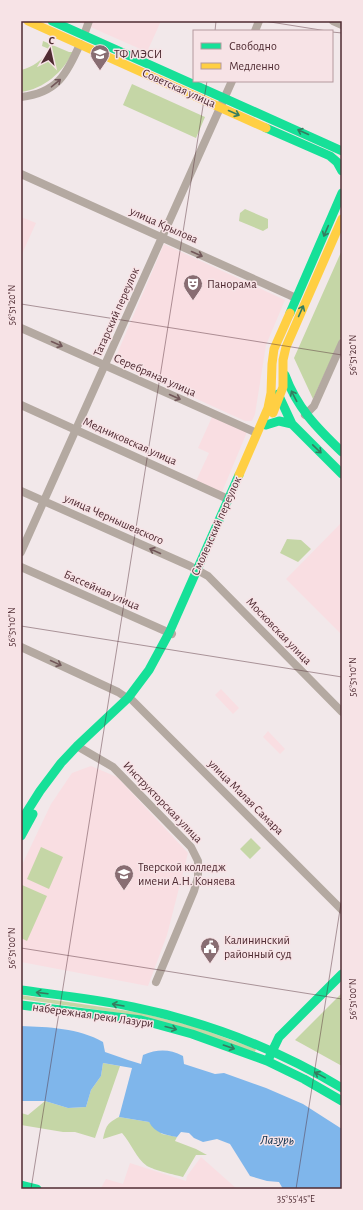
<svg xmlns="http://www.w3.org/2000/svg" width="363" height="1210" viewBox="0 0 363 1210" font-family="'Alegreya Sans',sans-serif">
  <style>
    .built { fill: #f9dee2 }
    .green { fill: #c5d6a6 }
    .water { fill: #7fb6eb }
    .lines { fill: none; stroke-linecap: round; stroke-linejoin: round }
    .street { stroke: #b4a9a1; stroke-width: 8 }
    .fast { stroke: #16e098; stroke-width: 9 }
    .slow { stroke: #ffcf43; stroke-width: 9 }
    .oneway { stroke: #725759 }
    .oneway2 { stroke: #357c60 }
    .ticks { fill: none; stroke: #4f2b32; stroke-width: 1; stroke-opacity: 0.45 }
    .labels { text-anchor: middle; stroke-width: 3; stroke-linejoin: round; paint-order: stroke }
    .poi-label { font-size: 12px; fill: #4f2b32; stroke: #f7e3e6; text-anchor: start }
    .street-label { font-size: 12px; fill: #4f2b32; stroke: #f7e3e6 }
    .water-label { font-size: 13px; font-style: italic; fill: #082b49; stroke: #f7e3e6 }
    .neatline { fill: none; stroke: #4f2b32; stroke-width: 1.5 }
    .ticks-label { font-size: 10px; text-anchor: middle; fill: #4f2b32 }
  </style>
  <rect width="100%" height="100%" fill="#f2e8ea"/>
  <path class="built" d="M77 21H161L147 52Z
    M21 217 36 223 21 256Z
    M164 244 285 300 266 345 255 414 252 421H245L114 361Z
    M212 417 247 432 222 492 196 481 209 453 198 448Z
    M342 522V635L286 579Z
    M221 689 239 708 233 714 215 695Z
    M268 731 285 749 280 754 263 737Z
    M91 766 117 777 188 853 167 935 148 986 21 962V867L51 804 72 773Z
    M201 1157 237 1189 101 1188 106 1179 123 1184 130 1163 186 1181 187 1176Z"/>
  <path class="green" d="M43 41 69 52H73C63 72 44 89 21 92V70C33 67 43 60 49 49L42 46Z
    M132 84 205 117 196 138 123 105Z
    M245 209 268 219V228L263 231 239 221 240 213Z
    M342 250V335L313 399 294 358Z
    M287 539 301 540 311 549 298 562 280 553Z
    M251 838 261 848 250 859 240 849Z
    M41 847 63 857 49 889 27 879Z
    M22 885 47 896 27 941 21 938Z
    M342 993V1066L295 1040Z
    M21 995 142 1013 196 1027 256 1049 255 1052 141 1016 21 999Z
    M103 1063 120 1066 95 1138 75 1132H63L21 1125V1113L28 1115 45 1101 68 1108 86 1107 91 1090 101 1076Z
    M119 1117 149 1122 162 1134 177 1137 175 1141 196 1149 207 1155H196L183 1177C175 1175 154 1170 147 1166 136 1158 131 1143 122 1133L103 1139C106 1126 107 1123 119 1117Z"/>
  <path class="water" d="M21 1026C48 1027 79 1028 103 1042L105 1052 128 1060 141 1064 143 1055C158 1049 169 1049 183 1056L184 1064 215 1074 224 1073 266 1088 303 1104 342 1129V1189H283L279 1182 267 1181 250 1176 230 1144 217 1139 203 1142 194 1138 189 1133 181 1132 177 1137C165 1135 155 1133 149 1122L119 1117 132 1068 103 1063 101 1076 91 1090 86 1107 68 1108 45 1101H21Z"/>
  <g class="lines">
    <path class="street" d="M333 21 342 25
      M255 31 259 21
      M84 35 89 21
      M21 97C57 93 67 74 80 44
      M21 174 296 298
      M21 328 257 433
      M21 405 228 499
      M305 415 314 406 342 343
      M21 491 190 566 208 576 342 712
      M21 552 232 81
      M21 567 172 634
      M21 647 118 692 127 698
      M133 701 342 910
      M77 746 113 767 191 847 198 861V877L194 891 156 982"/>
    <path class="fast" d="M52 21 342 151
      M266 128 330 156 337 162 342 171
      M290 313 342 193
      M285 375C297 408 317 428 342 452
      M278 394 292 424 342 474
      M266 425 279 421 292 424
      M21 821 40 791 61 763 77 746 128 698 149 670 169 633 239 475
      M21 836 33 814
      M21 990C58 995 96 999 133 1007 207 1022 277 1049 342 1088
      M21 1005 141 1020 192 1034 267 1061 304 1079 342 1101
      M269 1058 279 1037 342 974
      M21 1185 37 1189"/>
    <path class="slow" d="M28 21 266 128
      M273 413 283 387V360L286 347 342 219
      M239 475 268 408 271 393 272 364 274 349 290 313"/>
  </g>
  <defs><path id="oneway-shaft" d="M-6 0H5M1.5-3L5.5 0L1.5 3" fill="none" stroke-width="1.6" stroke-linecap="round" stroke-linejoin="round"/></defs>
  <g class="oneway">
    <use href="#oneway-shaft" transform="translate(56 83) rotate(-40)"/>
    <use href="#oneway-shaft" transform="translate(197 254) rotate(24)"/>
    <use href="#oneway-shaft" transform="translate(57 344) rotate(24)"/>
    <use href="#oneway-shaft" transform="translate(175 397) rotate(24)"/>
    <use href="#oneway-shaft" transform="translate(155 551) rotate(-156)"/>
    <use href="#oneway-shaft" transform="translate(56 663) rotate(25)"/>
  </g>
  <g class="oneway2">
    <use href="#oneway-shaft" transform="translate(234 113) rotate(24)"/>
    <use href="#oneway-shaft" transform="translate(303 132) rotate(-156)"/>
    <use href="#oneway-shaft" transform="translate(326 231) rotate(113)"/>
    <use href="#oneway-shaft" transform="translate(301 311) rotate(-66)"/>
    <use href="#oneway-shaft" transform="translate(294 396) rotate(-117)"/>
    <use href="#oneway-shaft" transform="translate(317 449) rotate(44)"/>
    <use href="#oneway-shaft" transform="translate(42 993) rotate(-173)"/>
    <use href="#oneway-shaft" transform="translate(118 1005) rotate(-170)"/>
    <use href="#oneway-shaft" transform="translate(171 1028) rotate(15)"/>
    <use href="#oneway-shaft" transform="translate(229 1047) rotate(19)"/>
    <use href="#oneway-shaft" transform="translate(320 1075) rotate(-151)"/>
  </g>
  <path class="ticks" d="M264 21 327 31M215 31 216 21M332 32 342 33M21 304 342 355M21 626 342 677M21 948 342 999M31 1189 207 81M296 1189 342 897"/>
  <defs>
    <g id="university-pin" transform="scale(1)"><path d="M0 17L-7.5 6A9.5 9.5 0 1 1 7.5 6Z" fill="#886d72" stroke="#f7e3e6"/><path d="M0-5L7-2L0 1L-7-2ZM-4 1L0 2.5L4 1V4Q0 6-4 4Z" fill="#fff"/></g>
    <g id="theatre-pin" transform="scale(1)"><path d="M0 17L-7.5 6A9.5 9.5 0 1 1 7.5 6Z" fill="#886d72" stroke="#f7e3e6"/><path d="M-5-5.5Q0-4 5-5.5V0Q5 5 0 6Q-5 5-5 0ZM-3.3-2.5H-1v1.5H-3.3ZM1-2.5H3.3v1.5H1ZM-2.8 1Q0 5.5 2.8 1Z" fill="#fff"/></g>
    <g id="civic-pin" transform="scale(1)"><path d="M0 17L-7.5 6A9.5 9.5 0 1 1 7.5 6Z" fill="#886d72" stroke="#f7e3e6"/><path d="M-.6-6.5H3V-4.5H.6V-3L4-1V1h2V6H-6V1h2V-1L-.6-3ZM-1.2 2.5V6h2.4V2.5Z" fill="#fff"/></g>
  </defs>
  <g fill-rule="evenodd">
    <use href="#university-pin" x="100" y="54"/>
    <use href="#theatre-pin" x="193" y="284"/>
    <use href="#university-pin" x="124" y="874"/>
    <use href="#civic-pin" x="210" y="947"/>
  </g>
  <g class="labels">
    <g class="poi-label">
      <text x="114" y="58">ТФ МЭСИ</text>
      <text x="207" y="288">Панорама</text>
      <text x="138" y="871">Тверской колледж<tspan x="138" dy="14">имени А.Н. Коняева</tspan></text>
      <text x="224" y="944">Калининский<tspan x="224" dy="14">районный суд</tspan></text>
    </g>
    <g class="street-label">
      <text transform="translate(179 88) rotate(24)" y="4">Советская улица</text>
      <text transform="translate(164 225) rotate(24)" y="4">улица Крылова</text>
      <text transform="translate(116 312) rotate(-66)" y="4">Татарский переулок</text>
      <text transform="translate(155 375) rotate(24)" y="4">Серебряная улица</text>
      <text transform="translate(130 441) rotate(24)" y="4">Медниковская улица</text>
      <text transform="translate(114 519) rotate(24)" y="4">улица Чернышевского</text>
      <text transform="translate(216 526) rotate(-66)" y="4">Смоленский переулок</text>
      <text transform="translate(102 590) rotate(24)" y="4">Бассейная улица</text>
      <text transform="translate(279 631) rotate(46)" y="4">Московская улица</text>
      <text transform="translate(246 797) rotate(45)" y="4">улица Малая Самара</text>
      <text transform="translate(163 802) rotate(46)" y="4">Инструкторская улица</text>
      <text transform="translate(93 1015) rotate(8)" y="4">набережная реки Лазури</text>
    </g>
    <g class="water-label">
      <text x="277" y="1144">Лазурь</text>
    </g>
  </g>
  <rect width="363" height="1210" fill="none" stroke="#f7e3e6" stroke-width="44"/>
  <rect x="193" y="30" width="140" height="52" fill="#f7e3e6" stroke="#b4999e"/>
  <rect x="201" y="43" width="20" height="6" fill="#16e098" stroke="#b4999e"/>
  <text x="229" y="50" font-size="12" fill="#4f2b32">Свободно</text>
  <rect x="201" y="63" width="20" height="6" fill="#ffcf43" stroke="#b4999e"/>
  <text x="229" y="70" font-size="12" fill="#4f2b32">Медленно</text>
  <g transform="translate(50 50) rotate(9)" stroke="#f7e3e6" stroke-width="3" paint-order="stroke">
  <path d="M0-3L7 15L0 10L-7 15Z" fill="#4f2b32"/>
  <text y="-6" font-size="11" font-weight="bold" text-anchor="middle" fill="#4f2b32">С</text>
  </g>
  <rect x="22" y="22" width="319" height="1166" class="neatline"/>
  <g class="ticks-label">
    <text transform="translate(11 305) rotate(-90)" y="4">56°51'20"N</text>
    <text transform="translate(352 355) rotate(-90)" y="4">56°51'20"N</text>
    <text transform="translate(11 627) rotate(-90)" y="4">56°51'10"N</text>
    <text transform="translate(352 677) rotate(-90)" y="4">56°51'10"N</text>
    <text transform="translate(11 948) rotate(-90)" y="4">56°51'00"N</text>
    <text transform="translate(352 999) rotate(-90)" y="4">56°51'00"N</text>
    <text x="296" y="1202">35°55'45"E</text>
  </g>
</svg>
